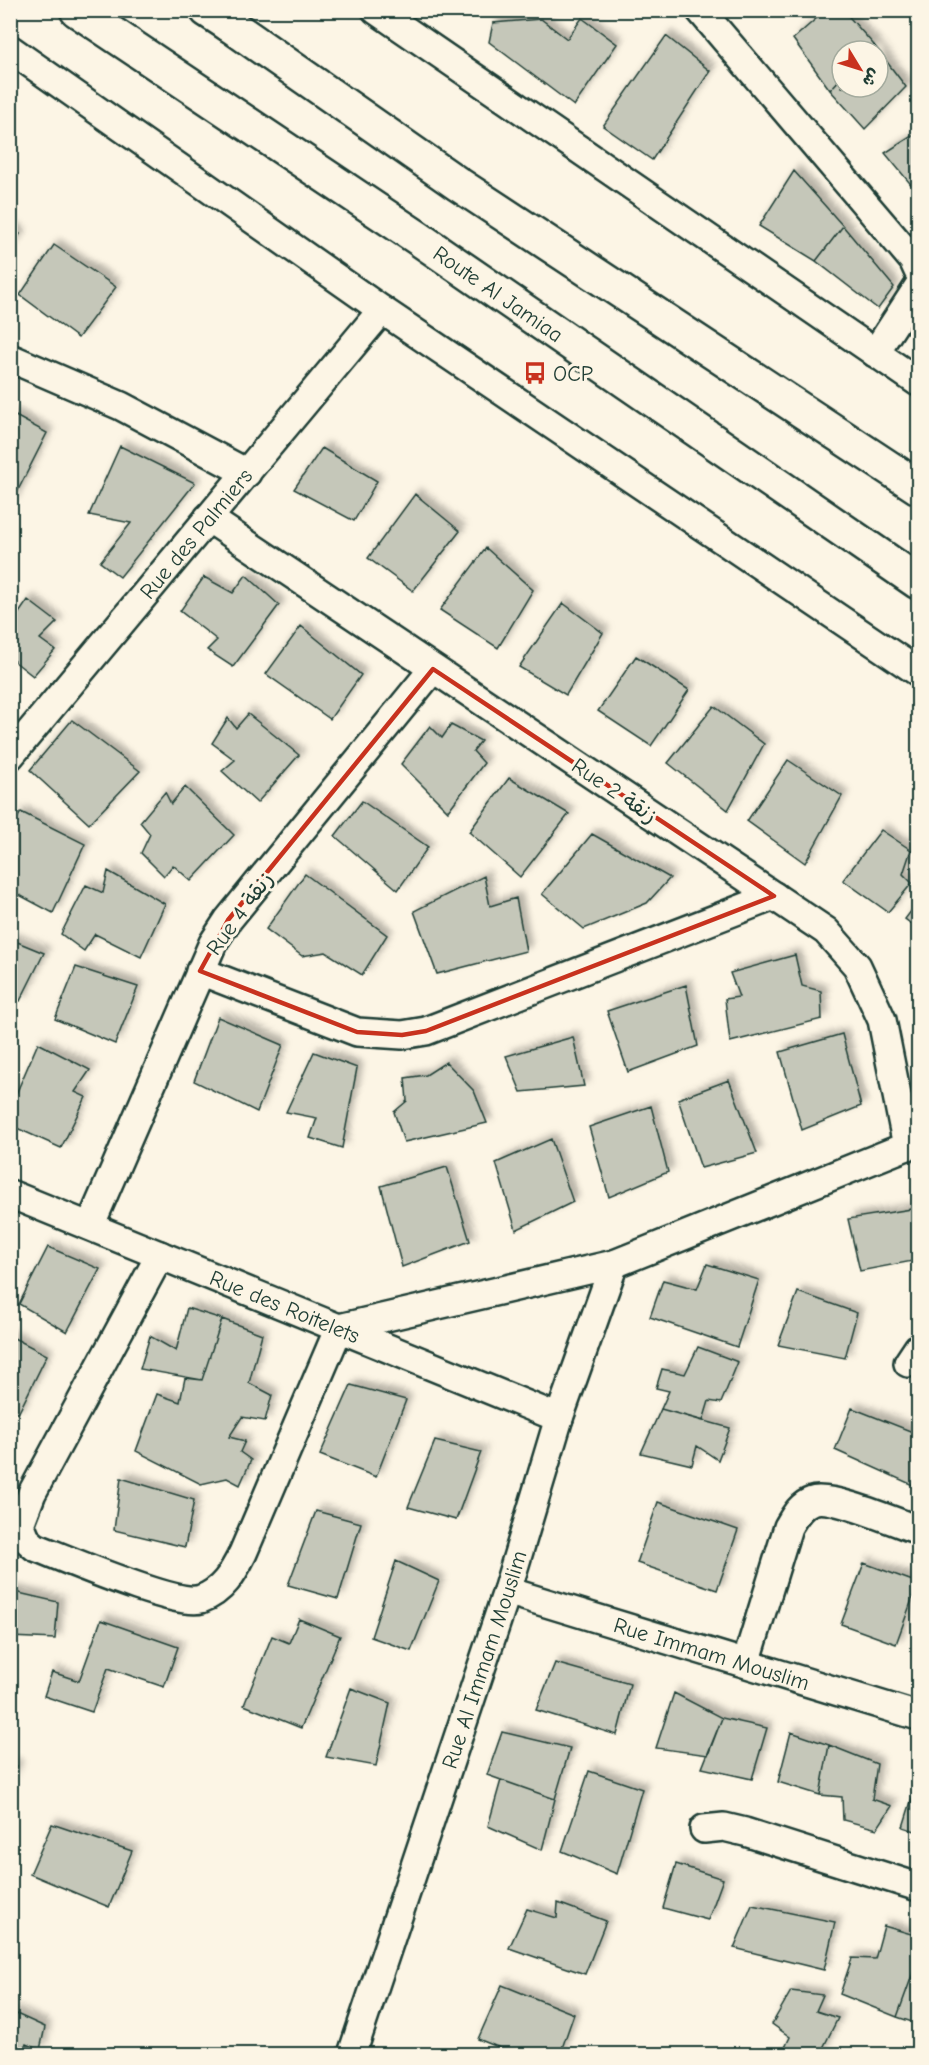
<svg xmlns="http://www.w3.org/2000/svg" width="929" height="2065" viewBox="0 0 929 2065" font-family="'Comic Neue','Playpen Sans Arabic',sans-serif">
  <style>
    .building { fill: #c5c7b9; stroke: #1f3d34; stroke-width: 1.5; filter: url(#shadow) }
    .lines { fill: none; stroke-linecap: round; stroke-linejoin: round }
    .minor-casing { stroke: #1f3d34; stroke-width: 32 }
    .primary-casing { stroke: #1f3d34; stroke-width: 38 }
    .trunk-casing { stroke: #1f3d34; stroke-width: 38 }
    .minor { stroke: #fcf5e5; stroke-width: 27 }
    .primary { stroke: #fcf5e5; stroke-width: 33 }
    .trunk { stroke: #fcf5e5; stroke-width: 33 }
    .marked { fill: none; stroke: #c8321e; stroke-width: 4.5; stroke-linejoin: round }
    .labels { text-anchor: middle; stroke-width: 6; stroke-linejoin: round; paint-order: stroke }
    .street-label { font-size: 22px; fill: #1f3d34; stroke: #fcf5e5 }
    .poi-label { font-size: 22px; fill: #1f3d34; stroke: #fcf5e5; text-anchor: start }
  </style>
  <defs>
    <filter id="shadow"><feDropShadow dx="5.5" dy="-5.5" stdDeviation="3" flood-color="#0004"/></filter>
  </defs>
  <rect width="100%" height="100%" fill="#fcf5e5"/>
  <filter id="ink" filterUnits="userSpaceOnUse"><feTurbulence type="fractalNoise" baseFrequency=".0167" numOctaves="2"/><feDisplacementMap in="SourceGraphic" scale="12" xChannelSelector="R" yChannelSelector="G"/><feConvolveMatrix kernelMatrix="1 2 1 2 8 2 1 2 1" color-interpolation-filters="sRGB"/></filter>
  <g filter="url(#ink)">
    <path class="building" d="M826 10H843L874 45 869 51H842V77L830 90 793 39Z
      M582 18 617 44 574 106 489 42 493 23 541 19 567 39Z
      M666 36 710 71 652 160 603 126Z
      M874 45 906 87 865 129 830 90 842 77V87H878V51H869Z
      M918 132V193L885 153Z
      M794 171 843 226 816 261 759 226Z
      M843 226 894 287 878 309 816 261Z
      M10 228 20 234 10 249Z
      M54 245 116 287 78 338 20 295Z
      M10 413 47 433 11 504 10 503Z
      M120 446 195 483 120 577 100 562 131 523 89 515Z
      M322 448 377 481 354 521 294 489Z
      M415 494 460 531 413 591 368 558Z
      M486 548 533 590 498 648 440 610Z
      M246 575 279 605 233 667 207 650 217 640 180 611 204 577 233 593Z
      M28 600 57 622 40 639 55 650 33 676 10 658V626Z
      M563 603 603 633 566 695 519 667Z
      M301 626 361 675 330 719 266 674Z
      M636 656 689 690 651 746 598 711Z
      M714 706 764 744 728 810 668 763Z
      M248 714 299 755 257 803 222 771 235 760 212 743 228 718 236 728Z
      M72 720 140 771 89 824 30 770Z
      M451 725 481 741 473 751 484 763 448 811 401 764 430 726 442 738Z
      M788 760 842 796 805 863 747 821Z
      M509 778 569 814 520 877 469 832Z
      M185 787 234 835 191 881 173 865 164 876 141 853 150 834 140 822 165 792 171 804Z
      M362 801 428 847 398 890 335 836Z
      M21 812 85 844 53 913 10 890V830Z
      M881 830 911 850 903 874 912 883 888 912 843 880Z
      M592 834 670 878 647 903 584 929 542 894Z
      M108 871 165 904 141 957 95 934 84 951 61 934 86 885 103 893Z
      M305 874 387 935 362 975 326 952 302 956 266 929Z
      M484 876 490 906 516 898 526 951 437 974 414 911Z
      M918 902V929L905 919Z
      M10 939 44 953 20 1001 10 997Z
      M795 955 802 986 821 991 822 1019 730 1042 725 999 739 997 730 973Z
      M76 967 138 987 115 1044 55 1019Z
      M686 985 698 1046 628 1072 607 1011Z
      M218 1017 283 1045 257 1112 194 1081Z
      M842 1034 861 1106 802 1130 780 1052Z
      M573 1037 584 1086 521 1092 506 1056Z
      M38 1043 90 1070 75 1092 86 1097 61 1148 10 1125V1108Z
      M314 1052 357 1068 342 1148 310 1138 317 1118 286 1112Z
      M446 1062 474 1091 487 1123 404 1142 394 1112 407 1101 405 1078 426 1075Z
      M729 1080 757 1153 701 1168 678 1099Z
      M651 1106 668 1172 609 1197 589 1127Z
      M551 1139 573 1202 516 1230 496 1163Z
      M447 1167 470 1241 402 1267 381 1186Z
      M918 1208V1260L860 1271 848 1219Z
      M48 1247 100 1269 67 1332 19 1304Z
      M707 1264 759 1280 737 1347 650 1317 663 1280 697 1289Z
      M798 1292 857 1313 845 1358 778 1345Z
      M187 1308 222 1319 202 1380 140 1369 150 1336 176 1351Z
      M222 1319 262 1334 249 1383 272 1395 265 1421 242 1417 229 1437 245 1441 240 1452 251 1460 240 1485 227 1478 201 1484 136 1451 157 1394 180 1402 185 1378 202 1380Z
      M10 1336 47 1355 18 1414 10 1408Z
      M698 1347 738 1362 721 1403 709 1401 703 1421 661 1409 669 1391 656 1388 662 1369 685 1374Z
      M351 1385 406 1400 376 1477 320 1455Z
      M852 1408 918 1434V1483L917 1487 835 1450Z
      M661 1409 730 1428 718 1460 697 1446 692 1465 641 1453Z
      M435 1441 481 1452 456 1520 408 1507Z
      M121 1478 194 1500 185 1547 114 1530Z
      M658 1502 738 1530 717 1590 637 1563Z
      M316 1511 361 1523 338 1599 288 1585Z
      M396 1561 439 1581 411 1651 371 1637Z
      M864 1563 918 1583 896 1644 841 1624Z
      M10 1591 58 1602 55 1639 10 1637Z
      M299 1619 340 1636 301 1728 244 1705 272 1636 289 1643Z
      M101 1620 178 1647 164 1687 108 1668 92 1712 44 1696 52 1672 79 1681Z
      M555 1663 630 1684 617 1735 536 1710Z
      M351 1688 390 1703 376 1766 326 1757Z
      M674 1693 722 1718 708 1755 656 1748Z
      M722 1718 767 1728 752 1779 702 1768Z
      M502 1732 570 1748 555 1799 487 1775Z
      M791 1732 829 1745 820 1795 778 1782Z
      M829 1745 877 1764 872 1799 892 1806 877 1829 843 1820 842 1797 820 1795Z
      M10 1764 17 1766 10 1781Z
      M589 1771 642 1789 617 1874 562 1851Z
      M918 1779V1832L903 1827Z
      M501 1780 555 1799 542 1850 488 1826Z
      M52 1824 132 1851 109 1907 30 1874Z
      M676 1864 723 1879 708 1920 663 1908Z
      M558 1903 606 1921 585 1974 509 1948 527 1909 557 1918Z
      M752 1905 835 1922 824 1970 734 1948Z
      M884 1926 918 1936V1959L897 2017 840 1994 852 1958 875 1959Z
      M918 1959V2024L897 2017Z
      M502 1985 574 2014 560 2054H515L478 2039Z
      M791 1991 823 1995 816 2011 838 2018 820 2054H782L790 2037 772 2024Z
      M10 2011 45 2027 40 2050 26 2044 22 2054H10Z"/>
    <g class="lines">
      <g class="minor-casing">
        <g id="minor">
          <path d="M376 10 918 382"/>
          <path d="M700 10 913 260 918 271"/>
          <path d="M10 49 382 310 918 672"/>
          <path d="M875 353 918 287"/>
          <path d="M10 358 121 406 247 473"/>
          <path d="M208 518 826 931 857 966 882 1020 907 1146"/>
          <path id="s1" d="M10 756 382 310"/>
          <path d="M200 971 357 1032 402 1035 426 1031 774 896"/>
          <path id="s2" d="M10 1194 559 1418"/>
          <path d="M90 1226 213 943 228 920 433 669"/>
          <path d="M160 1255 32 1493 20 1524 26 1539 35 1547C64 1558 177 1607 201 1599 223 1591 233 1573 243 1553L339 1328 614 1264 907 1146 918 1143"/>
          <path d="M908 1363 918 1348"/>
          <path id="s3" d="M507 1591 918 1716"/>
          <path d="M746 1663 788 1527C794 1517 800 1505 812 1501 830 1494 898 1523 918 1530"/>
          <path d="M704 1829 724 1827 745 1832 918 1887"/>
          <path id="s4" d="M352 2054 507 1591 559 1418 614 1264"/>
        </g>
      </g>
      <g class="primary-casing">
        <g id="primary">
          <path id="s5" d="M77 10 418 238 918 582"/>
          <path d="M230 25 458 184 918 487"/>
        </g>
      </g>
      <g class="trunk-casing">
        <path id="trunk" d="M207 10 230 25"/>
      </g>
      <use href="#minor" class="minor"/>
      <use href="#primary" class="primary"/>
      <use href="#trunk" class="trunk"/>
    </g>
  </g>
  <path class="marked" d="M433 669 774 896 426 1031 402 1035 357 1032 200 971 228 920Z"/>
  <defs>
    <g id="bus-bare" transform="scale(1.8)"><path d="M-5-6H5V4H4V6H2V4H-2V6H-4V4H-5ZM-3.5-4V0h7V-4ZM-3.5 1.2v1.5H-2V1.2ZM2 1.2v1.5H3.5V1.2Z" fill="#c8321e" stroke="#fcf5e5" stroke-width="2.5" paint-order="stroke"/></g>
  </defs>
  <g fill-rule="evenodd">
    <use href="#bus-bare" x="535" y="373"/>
  </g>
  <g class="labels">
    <g class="street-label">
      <text dy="8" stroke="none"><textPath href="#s5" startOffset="508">Route Al Jamiaa</textPath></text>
      <text dy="8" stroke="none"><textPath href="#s1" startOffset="290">Rue des Palmiers</textPath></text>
      <text transform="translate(615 790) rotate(34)" y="8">Rue 2 زنقة</text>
      <text transform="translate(239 913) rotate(-54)" y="8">Rue 4 زنقة</text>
      <text dy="8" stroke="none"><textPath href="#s2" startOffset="297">Rue des Roitelets</textPath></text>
      <text dy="8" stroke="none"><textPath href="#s3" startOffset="214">Rue Immam Mouslim</textPath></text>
      <text dy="8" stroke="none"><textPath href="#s4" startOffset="416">Rue Al Immam Mouslim</textPath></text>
    </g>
    <g class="poi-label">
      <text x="553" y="381">OCP</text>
    </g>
  </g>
  <rect width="929" height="2065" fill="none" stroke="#fcf5e5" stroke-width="36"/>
  <rect x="18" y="18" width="893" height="2029" fill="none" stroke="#1f3d34" stroke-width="2" filter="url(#ink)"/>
  <g transform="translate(860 69) rotate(128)"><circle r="28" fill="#fcf5e5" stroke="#a4ab9e" stroke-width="1.5"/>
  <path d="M0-4.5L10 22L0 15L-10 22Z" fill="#c8321e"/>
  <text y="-9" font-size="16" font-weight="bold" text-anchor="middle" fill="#1f3d34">ش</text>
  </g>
</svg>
